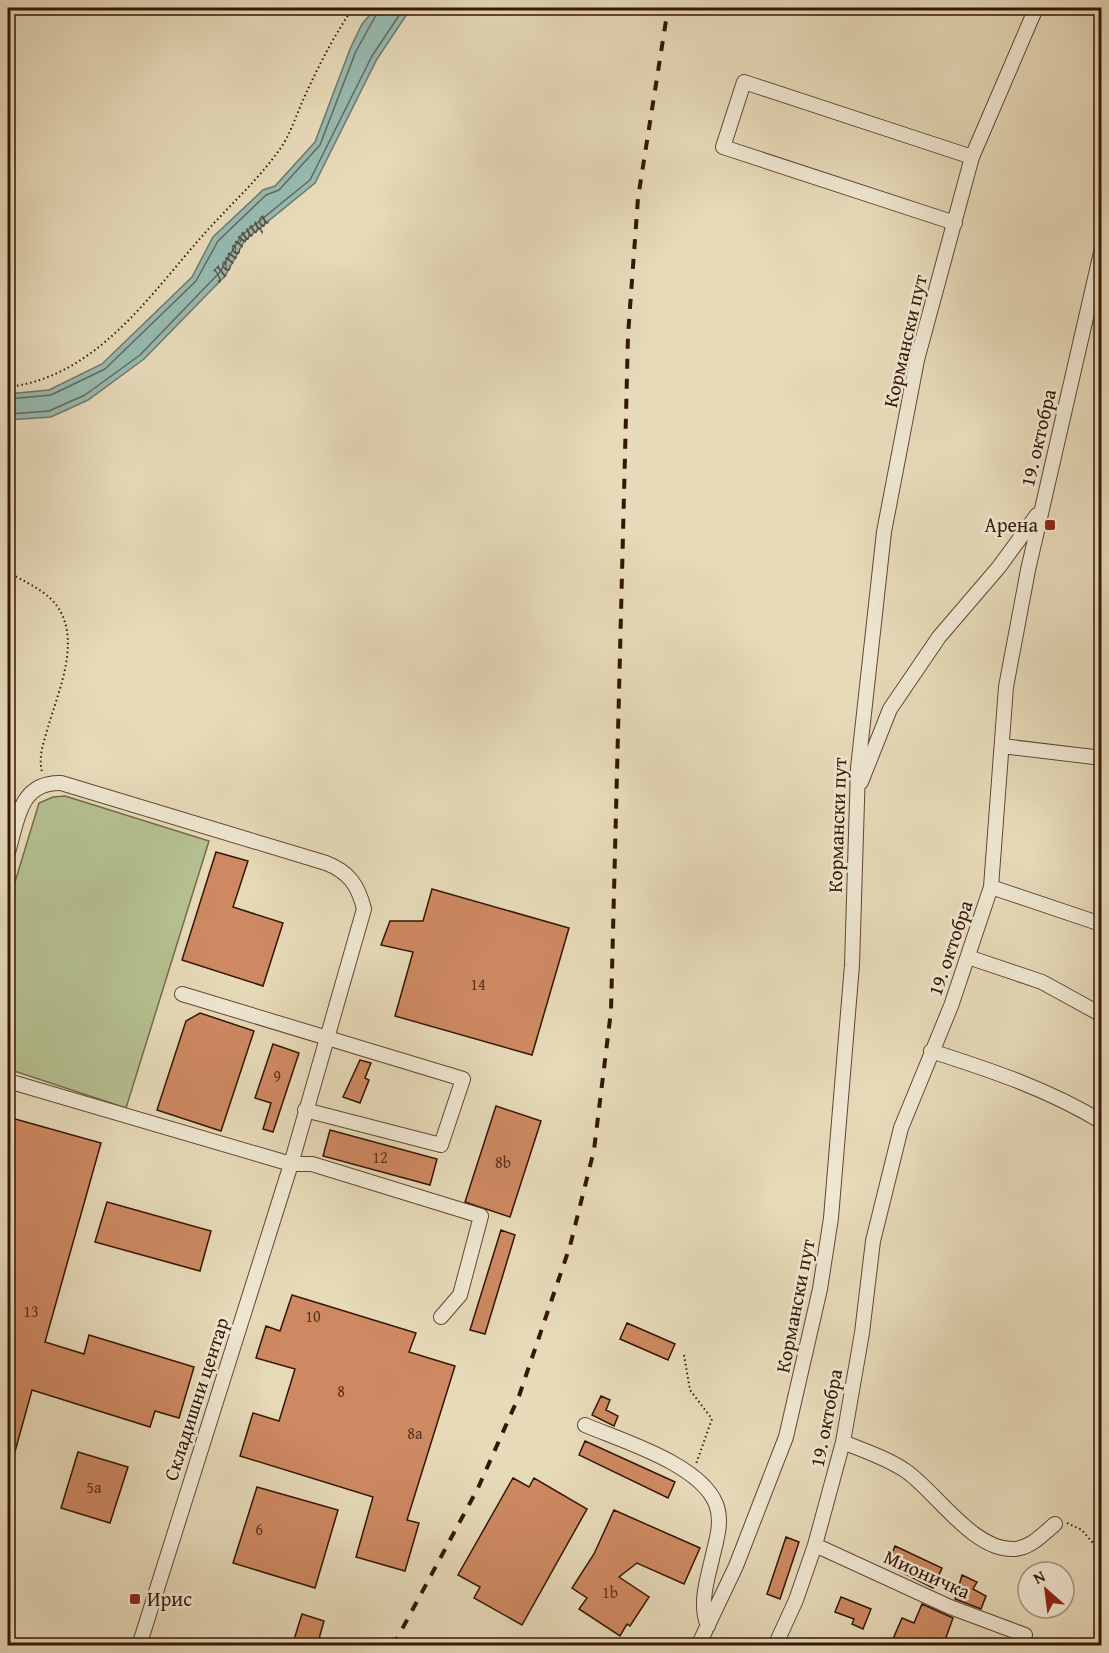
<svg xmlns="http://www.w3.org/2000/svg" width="1109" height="1653" viewBox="0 0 1109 1653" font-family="'Gentium Book Plus',serif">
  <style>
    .green { fill: #b5c090; stroke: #756b4a; stroke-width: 1.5 }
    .water { fill: #97bab1; stroke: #70786c; stroke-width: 1.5 }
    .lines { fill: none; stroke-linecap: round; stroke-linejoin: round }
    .shore { stroke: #66685a; stroke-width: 1.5 }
    .building { fill: #ce8962; stroke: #351604; stroke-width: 1.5 }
    .minor-casing { stroke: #624731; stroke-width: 16 }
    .path { stroke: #351604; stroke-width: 2; stroke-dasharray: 1.5 3; stroke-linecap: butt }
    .minor { stroke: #efe7d2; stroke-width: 14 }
    .rail { stroke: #351604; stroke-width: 4; stroke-dasharray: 10 10; stroke-linecap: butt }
    .poi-dot { fill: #8f2418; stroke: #efe7d2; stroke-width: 2 }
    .labels { text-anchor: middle; stroke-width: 5; stroke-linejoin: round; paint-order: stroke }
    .number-label { font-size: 16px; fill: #5b331c }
    .street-label { font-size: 20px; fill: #351604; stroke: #efe7d2 }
    .poi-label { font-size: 20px; fill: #351604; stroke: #efe7d2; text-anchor: end }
    .water-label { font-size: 21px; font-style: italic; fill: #574f41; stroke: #efe7d2 }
  </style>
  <rect width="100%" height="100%" fill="#e7dab9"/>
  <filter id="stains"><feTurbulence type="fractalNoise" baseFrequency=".00333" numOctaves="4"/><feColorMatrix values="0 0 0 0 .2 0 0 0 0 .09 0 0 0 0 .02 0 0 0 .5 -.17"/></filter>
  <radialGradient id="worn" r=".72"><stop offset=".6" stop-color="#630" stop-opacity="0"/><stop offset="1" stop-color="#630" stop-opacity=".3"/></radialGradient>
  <path class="green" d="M65 796 209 841 126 1108 8 1069V905L39 803 53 797Z"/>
  <path class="water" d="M376 8H411L377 59 315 183 245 240 225 276 144 359 88 400 51 417 8 420V394L49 390 102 364 192 277 213 237 263 190 275 186 315 142 350 49 362 24Z"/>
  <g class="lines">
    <g class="shore">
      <path d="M8 399 51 395 105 369 196 281 218 241 266 195 279 190 320 145 356 51 380 8"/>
      <path id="s1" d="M8 414 49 411 85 395 140 355 220 272 241 236 310 180 372 56 404 8"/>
    </g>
  </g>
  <path class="building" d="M216 852 248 861 233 907 283 923 263 986 182 960Z
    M432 889 569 928 532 1055 395 1016 413 952 381 945 390 921H423Z
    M200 1013 254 1031 221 1131 157 1110 186 1021Z
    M273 1044 299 1053 273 1132 263 1129 271 1103 255 1098Z
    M360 1060 371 1063 365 1078 369 1080 360 1103 343 1097Z
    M496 1106 541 1121 510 1217 465 1202Z
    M8 1117 101 1143 45 1342 84 1354 89 1335 194 1367 179 1418 155 1411 150 1427 32 1390 11 1466H8Z
    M330 1130 437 1159 430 1185 323 1156Z
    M107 1202 211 1231 200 1271 95 1242Z
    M501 1230 515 1235 485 1334 470 1330Z
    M292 1295 416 1333 409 1352 455 1366 407 1520 419 1523 405 1571 356 1557 373 1497 240 1456 253 1413 279 1421 295 1369 256 1358 266 1326 280 1331Z
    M627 1323 675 1344 668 1360 620 1339Z
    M601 1396 610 1400 606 1410 618 1416 614 1426 592 1415Z
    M585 1441 675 1482 668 1498 579 1455Z
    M78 1452 128 1467 110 1523 61 1508Z
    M513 1478 529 1487 534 1478 587 1509 522 1625 474 1598 480 1587 458 1575Z
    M257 1487 338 1510 315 1588 233 1563Z
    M614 1510 700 1548 684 1584 637 1563 619 1577 649 1597 630 1626 627 1624 620 1636 579 1609 587 1598 572 1588 594 1554Z
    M786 1537 799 1542 780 1599 767 1594Z
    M895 1546 942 1568 933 1588 887 1565Z
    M962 1575 977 1582 973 1589 986 1596 981 1609 955 1599Z
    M841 1597 871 1609 863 1629 852 1624 854 1619 835 1612Z
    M922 1604 953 1618 943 1646H890L902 1618 914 1623Z
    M302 1614 324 1621 317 1646H292Z"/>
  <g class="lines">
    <g class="minor-casing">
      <path id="minor" d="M955 223 723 147 744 82 972 157
        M1002 746 1102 758
        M861 782 890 709 939 637 999 567 1037 515
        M8 852C18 820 19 782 61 783L326 863C349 872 358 885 364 909L291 1164 139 1646
        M991 887 1101 924
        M968 957 1042 982 1102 1015
        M182 994 463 1079 441 1145 305 1110
        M931 1051C990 1070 1048 1089 1102 1122
        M8 1081 291 1164H312L481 1216 460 1295 441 1317
        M585 1425C622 1441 700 1464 716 1504 723 1522 716 1541 712 1559 707 1580 699 1605 708 1626
        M843 1442C865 1451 887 1458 906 1471 937 1493 973 1550 1013 1549 1030 1549 1043 1534 1055 1524
        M815 1545 950 1607 1025 1635
        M698 1646 736 1566 786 1437 820 1289 831 1218 852 965 858 768 884 532 917 360 972 157 1036 8
        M775 1646 796 1600 815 1545 843 1442 862 1333 873 1241 901 1128 951 1006 991 887 1006 687 1028 570 1102 248"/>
    </g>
    <path class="path" d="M8 387C96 377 149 296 204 234 229 206 258 180 280 149 290 135 296 116 303 100 318 67 333 37 353 8
      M8 572C21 580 40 588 51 599 85 633 59 689 48 727 44 742 38 756 42 772
      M684 1355 690 1390 712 1419 696 1464
      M1067 1523 1082 1530 1102 1554"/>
    <use href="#minor" class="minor"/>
    <path class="rail" d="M393 1646 478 1488 519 1396 570 1246 594 1150 611 1011 628 335 638 198 668 8"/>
  </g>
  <g class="poi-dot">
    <rect x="1044" y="519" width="12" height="12" rx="3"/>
    <rect x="129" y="1593" width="12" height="12" rx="3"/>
  </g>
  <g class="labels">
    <g class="number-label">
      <text x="478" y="990">14</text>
      <text x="277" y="1082">9</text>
      <text x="380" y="1163">12</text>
      <text x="503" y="1168">8b</text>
      <text x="31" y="1317">13</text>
      <text x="313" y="1322">10</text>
      <text x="341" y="1397">8</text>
      <text x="415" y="1439">8a</text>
      <text x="94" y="1493">5a</text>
      <text x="259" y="1535">6</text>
      <text x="610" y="1598">1b</text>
    </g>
    <g class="street-label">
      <text transform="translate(905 341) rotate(-77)" y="7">Кормански пут</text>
      <text transform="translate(1038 438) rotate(-77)" y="7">19. октобра</text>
      <text transform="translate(837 825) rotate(-88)" y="7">Кормански пут</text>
      <text transform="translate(950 948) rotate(-71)" y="7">19. октобра</text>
      <text transform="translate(795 1306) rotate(-79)" y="7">Кормански пут</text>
      <text transform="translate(196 1399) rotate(-72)" y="7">Складишни центар</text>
      <text transform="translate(826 1418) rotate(-79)" y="7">19. октобра</text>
      <text transform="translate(927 1574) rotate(24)" y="7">Мионичка</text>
    </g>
    <g class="poi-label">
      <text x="1038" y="532">Арена</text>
      <text x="147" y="1606" text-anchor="start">Ирис</text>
    </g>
    <g class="water-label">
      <text dy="7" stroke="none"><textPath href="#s1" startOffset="296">Лепеница</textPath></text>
    </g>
  </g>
  <rect width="1109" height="1653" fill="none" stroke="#e7dab9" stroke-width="30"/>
  <rect x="9" y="9" width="1091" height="1635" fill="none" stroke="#351604" stroke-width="3"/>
  <rect x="15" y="15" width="1079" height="1623" fill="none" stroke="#351604" stroke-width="1.5"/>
  <g transform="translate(1046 1590) rotate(332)"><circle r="28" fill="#efe7d2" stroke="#a59380" stroke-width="1.5"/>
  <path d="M0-4.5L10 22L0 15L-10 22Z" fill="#8f2418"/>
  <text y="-9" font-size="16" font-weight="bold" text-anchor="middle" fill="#351604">N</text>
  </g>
  <rect width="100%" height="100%" filter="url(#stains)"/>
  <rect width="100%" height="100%" fill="url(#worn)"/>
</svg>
